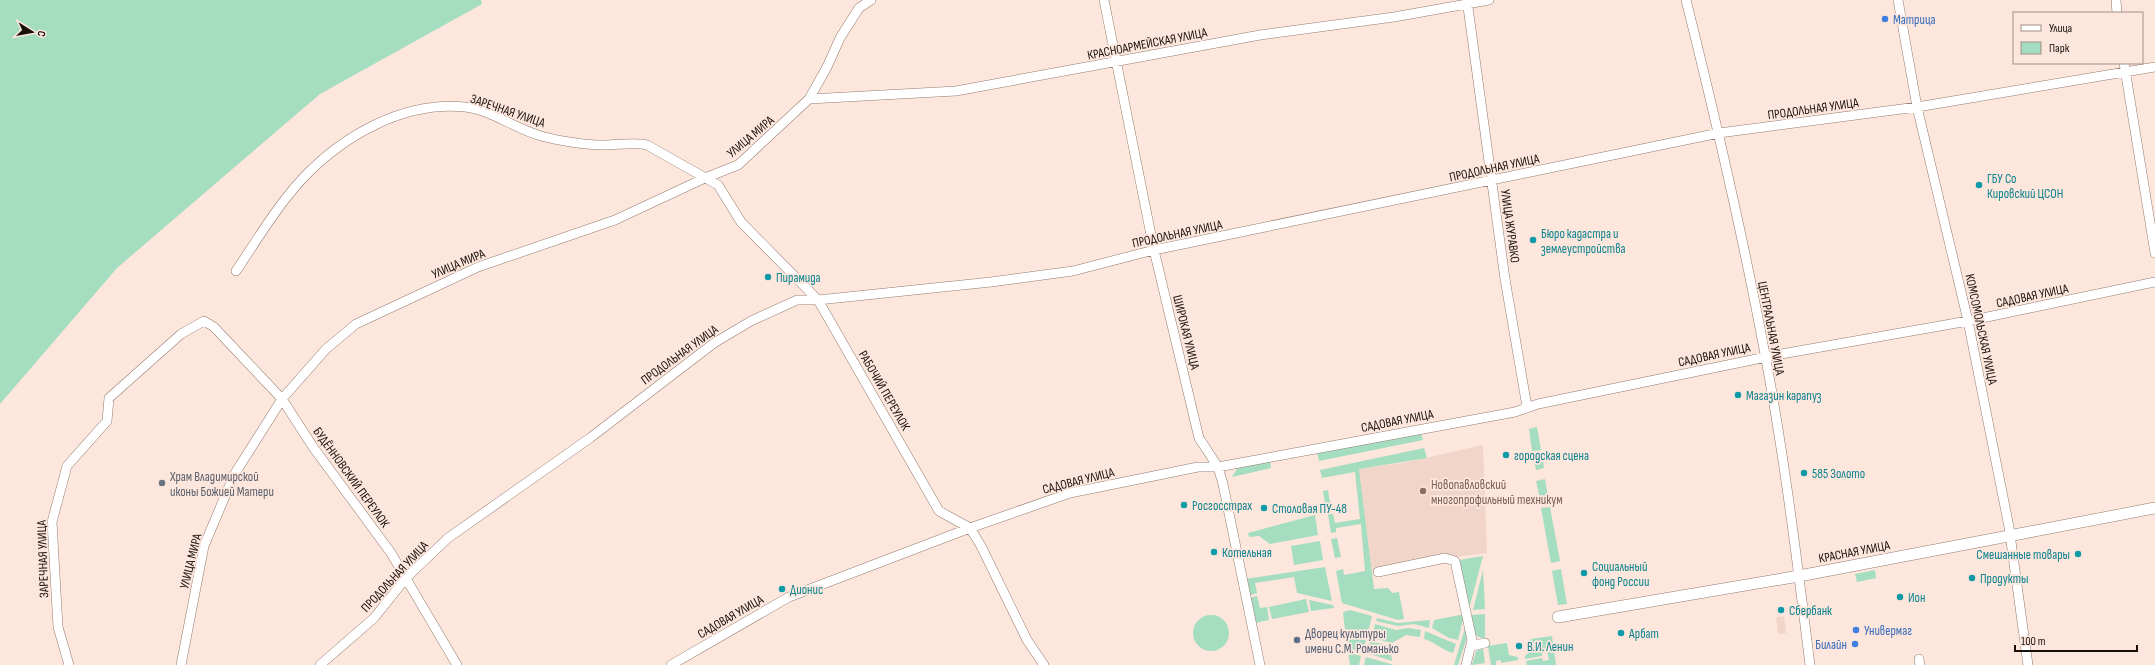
<svg xmlns="http://www.w3.org/2000/svg" width="2155" height="665" viewBox="0 0 2155 665" font-family="'Sofia Sans Condensed',sans-serif">
  <style>
    .built { fill: #f1d5c9 }
    .green { fill: #a4ddc0 }
    .lines { fill: none; stroke-linecap: round; stroke-linejoin: round }
    .minor-casing { stroke: #947b70; stroke-width: 10 }
    .tertiary-casing { stroke: #947b70; stroke-width: 12 }
    .minor { stroke: #fff; stroke-width: 9 }
    .tertiary { stroke: #fff; stroke-width: 11 }
    .shop-dot { fill: #3f7fe0; stroke: #fde6dc; stroke-width: 1.5 }
    .culture-dot { fill: #0f9aa8; stroke: #fde6dc; stroke-width: 1.5 }
    .worship-dot { fill: #6b7280; stroke: #fde6dc; stroke-width: 1.5 }
    .education-dot { fill: #8d6e63; stroke: #fde6dc; stroke-width: 1.5 }
    .service-dot { fill: #5c6f8a; stroke: #fde6dc; stroke-width: 1.5 }
    .labels { text-anchor: middle; stroke-width: 3.5; stroke-linejoin: round; paint-order: stroke }
    .shop-label { font-size: 13px; fill: #366cbe; stroke: #fde6dc; text-anchor: start }
    .street-label { font-size: 13px; fill: #180f0b; stroke: #fde6dc }
    .culture-label { font-size: 13px; fill: #0d838f; stroke: #fde6dc; text-anchor: start }
    .worship-label { font-size: 13px; fill: #5b616d; stroke: #fde6dc; text-anchor: start }
    .education-label { font-size: 13px; fill: #785e54; stroke: #fde6dc; text-anchor: start }
    .service-label { font-size: 13px; fill: #4e5e75; stroke: #fde6dc; text-anchor: start }
  </style>
  <rect width="100%" height="100%" fill="#fde6dc"/>
  <path class="built" d="M1483 445 1487 553 1445 558 1372 573 1359 469 1408 462Z
    M1784 616 1786 633 1778 634 1776 617Z"/>
  <path class="green" d="M0 0H481L482 4 320 94 117 268 0 404Z
    M1537 427 1541 450 1532 451 1529 429Z
    M1421 433 1423 440 1319 461 1317 452Z
    M1424 448 1427 458 1359 469 1374 589 1388 588 1392 593 1399 592 1404 619 1398 620 1342 603 1336 571 1343 569 1344 575 1365 571 1361 524 1336 528V532L1331 533 1328 514H1333L1335 523 1360 519 1355 472 1322 478 1320 470Z
    M1542 455 1544 468 1536 470 1533 456Z
    M1270 460 1271 468 1232 477 1238 467Z
    M1545 479 1548 497 1540 499 1536 481Z
    M1328 490 1331 509 1326 510 1323 491Z
    M1550 507 1560 561 1551 563 1541 508Z
    M1315 515 1318 535 1270 544 1259 536 1249 537 1248 533Z
    M1337 538 1341 557 1335 558 1331 539Z
    M1320 541 1323 560 1294 565 1291 546Z
    M1483 556 1469 609 1459 560Z
    M1325 567 1332 601 1297 593 1294 577 1255 583 1257 593 1250 595 1245 579Z
    M1561 569 1567 604 1558 605 1552 571Z
    M1483 570 1485 609 1473 610Z
    M1875 570 1876 578 1857 582 1855 574Z
    M1257 596 1260 608 1267 607 1269 620 1255 623 1250 598Z
    M1306 599 1309 612 1272 619 1269 607Z
    M1309 600 1333 605 1334 608 1311 611Z
    M1350 610 1372 616 1367 636 1345 630 1343 612Z
    M1485 614V639C1472 637 1473 626 1471 615Z
    M1193 633a18 18 0 1 1 36 0a18 18 0 1 1-36 0Z
    M1460 615 1464 616 1458 640 1449 638 1432 628 1434 620Z
    M1377 618 1398 623 1430 620 1429 628 1414 624 1398 626 1376 621Z
    M1375 624 1396 630 1408 628 1421 630 1420 637 1406 635 1392 643 1372 638Z
    M1465 628 1468 634 1458 665H1454Z
    M1425 631 1456 644 1453 653C1442 650 1435 642 1424 639Z
    M1346 634 1366 640 1362 652 1348 648Z
    M1552 636 1556 665H1527L1526 661 1542 658 1543 661 1549 660 1547 652 1542 653V656L1525 659V656L1532 650 1531 639Z
    M1370 641 1390 646 1392 661 1367 653Z
    M1507 643 1509 655 1518 657V660L1501 663V660L1496 661V665H1491L1488 646Z
    M1483 648 1485 663 1472 665 1476 651Z
    M1348 652 1361 656 1359 665H1350Z
    M1366 657 1394 665H1364Z"/>
  <g class="lines">
    <g class="minor-casing">
      <path id="minor" d="M1104 0 1154 250 1199 438 1218 467 1223 484 1260 665
        M1467 0 1505 279 1527 407
        M1686 0C1715 116 1742 232 1764 349 1784 453 1797 560 1810 665
        M1898 0 1917 107 1968 321 2009 527 2028 665
        M2116 0 2117 13
        M2124 63 2155 253
        M809 99 956 91 1260 35 1394 17 1489 0
        M236 271C257 240 277 206 303 178 344 135 404 101 465 107 492 110 515 129 541 136 559 141 586 145 604 145 619 145 633 142 647 145L718 185 741 222 818 300 939 511 970 528 981 546 1027 640 1044 665
        M1378 572 1445 558 1455 561 1472 640 1466 665
        M1472 646 1485 643
        M1919 659 1920 665
        M69 665 58 627 52 522 67 466 107 421 109 398 181 334 204 321 214 327 282 399 313 447 391 553 457 665
        M181 665 204 546 234 475 282 399 326 349 356 324 478 267 615 220 705 178 738 165 809 99 827 67 840 38 859 8 871 0
        M320 665 374 618 406 578 448 538 590 438 714 343 751 321 797 300H818L991 282 1073 271 1154 250 1719 133 1917 107 2155 67
        M671 665 789 597 970 528 1070 493 1198 467H1218L1515 412 1538 404 1776 355 1968 321 2155 282"/>
    </g>
    <g class="tertiary-casing">
      <path id="tertiary" d="M1558 617 1799 576 2155 508"/>
    </g>
    <use href="#minor" class="minor"/>
    <use href="#tertiary" class="tertiary"/>
  </g>
  <g class="shop-dot">
    <circle cx="1885" cy="19" r="4"/>
    <circle cx="1856" cy="630" r="4"/>
    <circle cx="1855" cy="644" r="4"/>
  </g>
  <g class="culture-dot">
    <circle cx="1979" cy="185" r="4"/>
    <circle cx="1533" cy="240" r="4"/>
    <circle cx="768" cy="277" r="4"/>
    <circle cx="1738" cy="395" r="4"/>
    <circle cx="1506" cy="455" r="4"/>
    <circle cx="1804" cy="473" r="4"/>
    <circle cx="1184" cy="505" r="4"/>
    <circle cx="1264" cy="508" r="4"/>
    <circle cx="1214" cy="552" r="4"/>
    <circle cx="2078" cy="554" r="4"/>
    <circle cx="1584" cy="573" r="4"/>
    <circle cx="1972" cy="578" r="4"/>
    <circle cx="782" cy="589" r="4"/>
    <circle cx="1900" cy="597" r="4"/>
    <circle cx="1781" cy="610" r="4"/>
    <circle cx="1621" cy="633" r="4"/>
    <circle cx="1519" cy="646" r="4"/>
  </g>
  <circle class="worship-dot" cx="162" cy="483" r="4"/>
  <circle class="education-dot" cx="1423" cy="491" r="4"/>
  <circle class="service-dot" cx="1297" cy="640" r="4"/>
  <g class="labels">
    <g class="shop-label">
      <text x="1893" y="24">Матрица</text>
      <text x="1864" y="635">Универмаг</text>
      <text x="1847" y="649" text-anchor="end">Билайн</text>
    </g>
    <g class="street-label">
      <text transform="translate(1147 43) rotate(-11)" y="5">КРАСНОАРМЕЙСКАЯ УЛИЦА</text>
      <text transform="translate(1813 108) rotate(-8)" y="5">ПРОДОЛЬНАЯ УЛИЦА</text>
      <text transform="translate(508 110) rotate(19)" y="5">ЗАРЕЧНАЯ УЛИЦА</text>
      <text transform="translate(750 136) rotate(-40)" y="5">УЛИЦА МИРА</text>
      <text transform="translate(1494 167) rotate(-12)" y="5">ПРОДОЛЬНАЯ УЛИЦА</text>
      <text transform="translate(1511 226) rotate(82)" y="5">УЛИЦА ЖУРАВКО</text>
      <text transform="translate(1177 233) rotate(-12)" y="5">ПРОДОЛЬНАЯ УЛИЦА</text>
      <text transform="translate(458 263) rotate(-23)" y="5">УЛИЦА МИРА</text>
      <text transform="translate(2032 295) rotate(-12)" y="5">САДОВАЯ УЛИЦА</text>
      <text transform="translate(1772 328) rotate(79)" y="5">ЦЕНТРАЛЬНАЯ УЛИЦА</text>
      <text transform="translate(1982 329) rotate(78)" y="5">КОМСОМОЛЬСКАЯ УЛИЦА</text>
      <text transform="translate(1187 332) rotate(76)" y="5">ШИРОКАЯ УЛИЦА</text>
      <text transform="translate(679 354) rotate(-36)" y="5">ПРОДОЛЬНАЯ УЛИЦА</text>
      <text transform="translate(1714 354) rotate(-12)" y="5">САДОВАЯ УЛИЦА</text>
      <text transform="translate(885 390) rotate(60)" y="5">РАБОЧИЙ ПЕРЕУЛОК</text>
      <text transform="translate(1397 420) rotate(-11)" y="5">САДОВАЯ УЛИЦА</text>
      <text transform="translate(352 477) rotate(54)" y="5">БУДЁННОВСКИЙ ПЕРЕУЛОК</text>
      <text transform="translate(1078 480) rotate(-14)" y="5">САДОВАЯ УЛИЦА</text>
      <text transform="translate(1854 551) rotate(-11)" y="5">КРАСНАЯ УЛИЦА</text>
      <text transform="translate(42 559) rotate(-92)" y="5">ЗАРЕЧНАЯ УЛИЦА</text>
      <text transform="translate(190 561) rotate(-76)" y="5">УЛИЦА МИРА</text>
      <text transform="translate(394 576) rotate(-47)" y="5">ПРОДОЛЬНАЯ УЛИЦА</text>
      <text transform="translate(730 616) rotate(-30)" y="5">САДОВАЯ УЛИЦА</text>
    </g>
    <g class="culture-label">
      <text x="1987" y="183">ГБУ Со<tspan x="1987" dy="15">Кировский ЦСОН</tspan></text>
      <text x="1541" y="238">Бюро кадастра и<tspan x="1541" dy="15">землеустройства</tspan></text>
      <text x="776" y="282">Пирамида</text>
      <text x="1746" y="400">Магазин карапуз</text>
      <text x="1514" y="460">городская сцена</text>
      <text x="1812" y="478">585 Золото</text>
      <text x="1192" y="510">Росгосстрах</text>
      <text x="1272" y="513">Столовая ПУ-48</text>
      <text x="1222" y="557">Котельная</text>
      <text x="2070" y="559" text-anchor="end">Смешанные товары</text>
      <text x="1592" y="571">Социальный<tspan x="1592" dy="15">фонд России</tspan></text>
      <text x="1980" y="583">Продукты</text>
      <text x="790" y="594">Дионис</text>
      <text x="1908" y="602">Ион</text>
      <text x="1789" y="615">Сбербанк</text>
      <text x="1629" y="638">Арбат</text>
      <text x="1527" y="651">В.И. Ленин</text>
    </g>
    <g class="worship-label">
      <text x="170" y="481">Храм Владимирской<tspan x="170" dy="15">иконы Божией Матери</tspan></text>
    </g>
    <g class="education-label">
      <text x="1431" y="489">Новопавловский<tspan x="1431" dy="15">многопрофильный техникум</tspan></text>
    </g>
    <g class="service-label">
      <text x="1305" y="638">Дворец культуры<tspan x="1305" dy="15">имени С.М. Романько</tspan></text>
    </g>
  </g>
  <rect x="2013" y="12" width="130" height="52" fill="#fde6dc" stroke="#a19088"/>
  <rect x="2021" y="25" width="20" height="6" fill="#ffffff" stroke="#a19088"/>
  <text x="2049" y="32" font-size="12" fill="#180f0b">Улица</text>
  <rect x="2021" y="42" width="20" height="12" fill="#a4ddc0" stroke="#a19088"/>
  <text x="2049" y="52" font-size="12" fill="#180f0b">Парк</text>
  <g transform="translate(32 32) rotate(101)" stroke="#fde6dc" stroke-width="3" paint-order="stroke">
  <path d="M0-3L7 15L0 10L-7 15Z" fill="#180f0b"/>
  <text y="-6" font-size="11" font-weight="bold" text-anchor="middle" fill="#180f0b">С</text>
  </g>
  <path d="M2015 645v6h122v-6" fill="none" stroke="#180f0b" stroke-width="2"/>
  <text x="2021" y="645" font-size="12" fill="#180f0b" stroke="#fde6dc" stroke-width="3" paint-order="stroke">100 m</text>
</svg>
